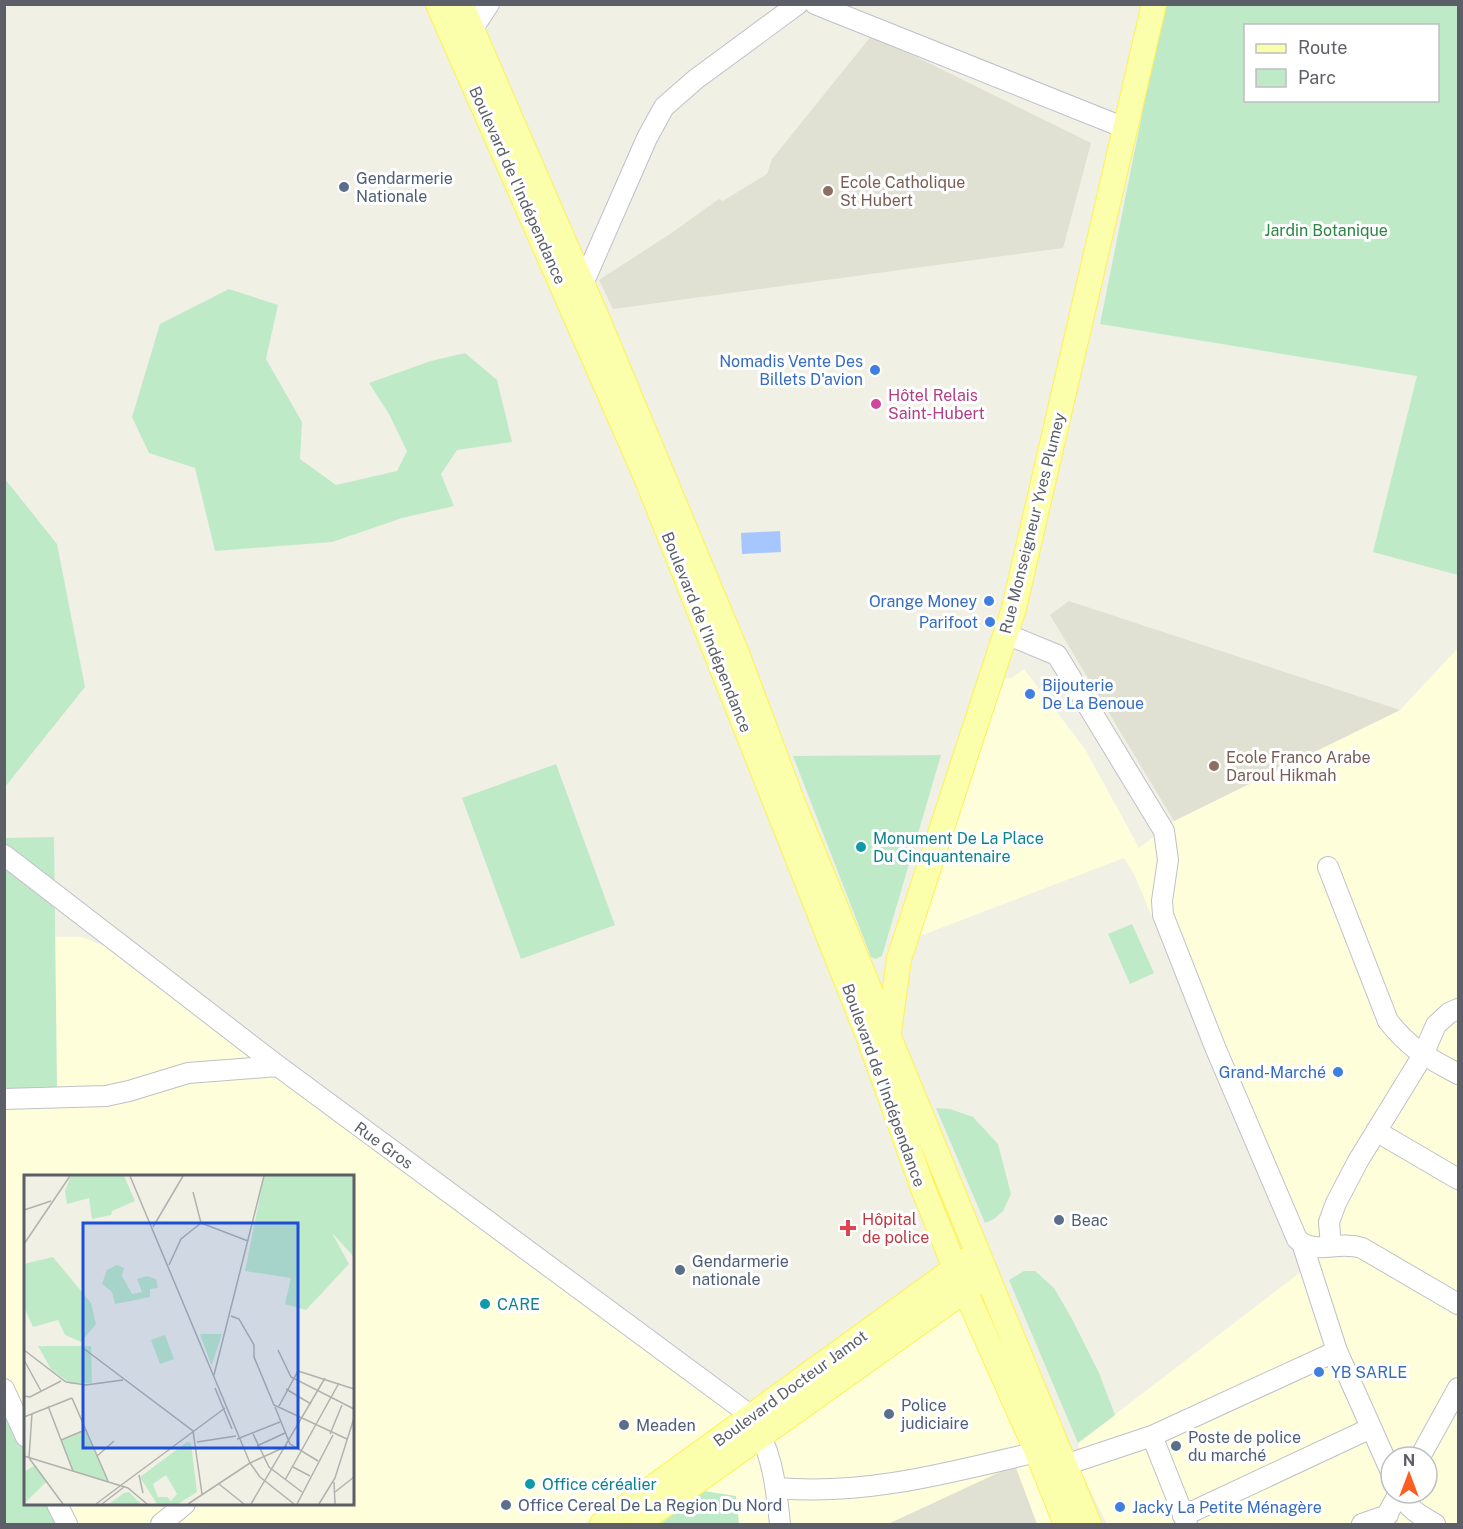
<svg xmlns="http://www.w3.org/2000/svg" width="1463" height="1529" viewBox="0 0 1463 1529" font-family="'Public Sans',sans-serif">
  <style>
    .commercial { fill: #fffedb; fill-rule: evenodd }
    .education { fill: #e0e0d3 }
    .green { fill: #bfeac8; fill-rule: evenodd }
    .water { fill: #a6c6ff }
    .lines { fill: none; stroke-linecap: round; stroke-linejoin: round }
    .minor-casing { stroke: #bec0c7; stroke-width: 22 }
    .major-casing { stroke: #fff24f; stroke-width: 26 }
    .minor { stroke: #fff; stroke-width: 20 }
    .major { stroke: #fbffab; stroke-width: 24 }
    .service-dot { fill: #5c6f8a; stroke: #fff; stroke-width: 2 }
    .education-dot { fill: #8d6e63; stroke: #fff; stroke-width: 2 }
    .shop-dot { fill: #3f7fe0; stroke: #fff; stroke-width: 2 }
    .hotel-dot { fill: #d1479c; stroke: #fff; stroke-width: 2 }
    .culture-dot { fill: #0f9aa8; stroke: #fff; stroke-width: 2 }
    .health-dot { fill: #e0444e; stroke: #fff; stroke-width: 2 }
    .labels { text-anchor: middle; stroke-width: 6; stroke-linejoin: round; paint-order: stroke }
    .service-label { font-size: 16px; fill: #4e5e75; stroke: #fff; text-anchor: start }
    .education-label { font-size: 16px; fill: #785e54; stroke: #fff; text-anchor: start }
    .street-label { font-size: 16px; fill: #5c5f67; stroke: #fff }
    .park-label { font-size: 16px; fill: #2c8643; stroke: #fff }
    .shop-label { font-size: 16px; fill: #366cbe; stroke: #fff; text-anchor: end }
    .hotel-label { font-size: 16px; fill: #b23c85; stroke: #fff; text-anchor: start }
    .culture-label { font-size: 16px; fill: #0d838f; stroke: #fff; text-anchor: start }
    .health-label { font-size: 16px; fill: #be3a42; stroke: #fff; text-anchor: start }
    .inset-road { fill: none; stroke: #b1b2af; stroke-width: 1.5 }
    .view { fill: #1d4ed8; fill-opacity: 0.15; stroke: #1d4ed8; stroke-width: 3 }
    .inset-edge { fill: none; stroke: #5c5f67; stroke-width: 3 }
  </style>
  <rect width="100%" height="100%" fill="#f0f0e5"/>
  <path class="commercial" d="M1458 648V1524H1107L1082 1474 1078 1443 1302 1271 1134 874 1124 858 915 938 1005 678H1012L1024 669 1085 749 1139 848 1174 821 1400 710ZM1391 1457H1427V1493H1391Z
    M5 936 82 937 156 967 742 1409 584 1524H5ZM26 1176H352V1504H26Z
    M964 1306 1057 1524H649Z"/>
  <path class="education" d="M872 35 1091 143 1063 248 613 309 599 280 670 234 719 199 723 201 767 174 772 159Z
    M1069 601 1400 710 1174 821 1050 615Z
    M1015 1465 1037 1524H888Z"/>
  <path class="green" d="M1164 5H1458V575L1373 552 1417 376 1100 324ZM1246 26H1438V100H1246Z
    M229 289 278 305 266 359 302 422 300 459 336 485 397 471 407 451 389 414 369 383 431 361 465 353 497 380 512 442 457 450 441 474 454 506 402 518 332 542 215 551 195 468 149 453 132 417 160 324Z
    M5 479 57 544 85 687 5 787Z
    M941 755 882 956 876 959 871 957 793 756Z
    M556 764 615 925 521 959 462 798Z
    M54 837 57 1088 5 1090 4 838Z
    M1132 924 1154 973 1130 984 1108 934Z
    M936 1108 950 1109 973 1117 998 1144 1011 1194 1003 1211 994 1219 985 1223Z
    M1024 1271H1035L1054 1288 1071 1317 1099 1373 1115 1415 1078 1443 1009 1280Z
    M5 1412 25 1438 26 1504H55L65 1524H5Z
    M704 1491 736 1496 739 1524H660Z"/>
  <path class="water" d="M780 531 781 552 742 554 741 533Z"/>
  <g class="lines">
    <g class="minor-casing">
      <path id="minor" d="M815 4 1125 128
        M472 30 489 4
        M582 286 647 138 664 107 696 79 798 4
        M1006 634 1057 655 1164 831 1168 860 1162 901 1163 915 1215 1047 1297 1239C1314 1256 1338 1240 1362 1248L1458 1304
        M4 855 278 1066 742 1409C771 1438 776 1484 780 1524
        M1328 867 1388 1021C1411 1050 1427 1057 1458 1074
        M4 1099 106 1096 129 1091 188 1073 278 1066
        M1376 1131 1458 1179
        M1303 1246 1337 1351 1391 1472
        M1331 1246 1329 1222 1336 1203 1358 1161 1423 1055 1436 1025 1449 1013 1458 1009
        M4 1389 26 1437
        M1152 1436 1187 1524
        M1420 1457 1458 1388
        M1053 1469 1152 1436 1337 1351
        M777 1488C866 1496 951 1472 1037 1452
        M1400 1493C1408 1509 1421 1516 1435 1524
        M57 1504 67 1524
        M1183 1516 1371 1428
        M161 1524 185 1504
        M1362 1524 1388 1515
        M1382 1524 1399 1493"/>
    </g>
    <g class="major-casing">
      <path id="major" d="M438 4 646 477 867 1033 924 1191 955 1268 1037 1452 1066 1524
        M461 4 595 313 736 651 793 803 1089 1524
        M889 1032 899 959 1014 608 1154 4
        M602 1524 968 1259
        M637 1524 977 1282"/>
    </g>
    <use href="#minor" class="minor"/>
    <use href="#major" class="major"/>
  </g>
  <g class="service-dot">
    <circle cx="344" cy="187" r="6"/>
    <circle cx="1059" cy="1220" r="6"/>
    <circle cx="680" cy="1270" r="6"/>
    <circle cx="889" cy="1414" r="6"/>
    <circle cx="624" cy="1425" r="6"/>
    <circle cx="1176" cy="1446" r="6"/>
    <circle cx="506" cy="1505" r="6"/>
  </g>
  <g class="education-dot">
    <circle cx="828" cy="191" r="6"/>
    <circle cx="1214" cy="766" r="6"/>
  </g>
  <g class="shop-dot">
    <circle cx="875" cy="370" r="6"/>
    <circle cx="989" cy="601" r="6"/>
    <circle cx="990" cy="622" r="6"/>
    <circle cx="1030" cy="694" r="6"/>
    <circle cx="1338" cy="1072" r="6"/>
    <circle cx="1319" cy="1372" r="6"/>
    <circle cx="1120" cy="1507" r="6"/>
  </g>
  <circle class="hotel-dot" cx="876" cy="404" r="6"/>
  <g class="culture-dot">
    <circle cx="861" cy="847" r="6"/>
    <circle cx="485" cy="1304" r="6"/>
    <circle cx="530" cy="1484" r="6"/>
  </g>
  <path class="health-dot" d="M845 1219h6v6h6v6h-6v6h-6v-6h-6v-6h6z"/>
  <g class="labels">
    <g class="service-label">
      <text x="356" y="184">Gendarmerie<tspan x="356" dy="18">Nationale</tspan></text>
      <text x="1071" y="1226">Beac</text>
      <text x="692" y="1267">Gendarmerie<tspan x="692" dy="18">nationale</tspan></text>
      <text x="901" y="1411">Police<tspan x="901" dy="18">judiciaire</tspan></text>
      <text x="636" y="1431">Meaden</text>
      <text x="1188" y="1443">Poste de police<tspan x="1188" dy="18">du marché</tspan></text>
      <text x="518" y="1511">Office Cereal De La Region Du Nord</text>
    </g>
    <g class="education-label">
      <text x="840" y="188">Ecole Catholique<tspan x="840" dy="18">St Hubert</tspan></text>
      <text x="1226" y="763">Ecole Franco Arabe<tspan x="1226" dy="18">Daroul Hikmah</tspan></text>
    </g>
    <g class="street-label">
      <text transform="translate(518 185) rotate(66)" y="6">Boulevard de l'Indépendance</text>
      <text transform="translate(1032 523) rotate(-76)" y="6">Rue Monseigneur Yves Plumey</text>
      <text transform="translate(707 632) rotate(68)" y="6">Boulevard de l'Indépendance</text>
      <text transform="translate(884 1085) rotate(70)" y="6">Boulevard de l'Indépendance</text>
      <text transform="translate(384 1145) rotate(36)" y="6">Rue Gros</text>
      <text transform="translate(790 1388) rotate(-36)" y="6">Boulevard Docteur Jamot</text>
    </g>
    <g class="park-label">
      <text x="1326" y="236">Jardin Botanique</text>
    </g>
    <g class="shop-label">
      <text x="863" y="367">Nomadis Vente Des<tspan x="863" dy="18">Billets D'avion</tspan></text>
      <text x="977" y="607">Orange Money</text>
      <text x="978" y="628">Parifoot</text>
      <text x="1042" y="691" text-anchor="start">Bijouterie<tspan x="1042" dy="18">De La Benoue</tspan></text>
      <text x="1326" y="1078">Grand-Marché</text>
      <text x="1331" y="1378" text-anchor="start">YB SARLE</text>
      <text x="1132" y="1513" text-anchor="start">Jacky La Petite Ménagère</text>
    </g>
    <g class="hotel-label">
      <text x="888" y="401">Hôtel Relais<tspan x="888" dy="18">Saint-Hubert</tspan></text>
    </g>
    <g class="culture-label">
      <text x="873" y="844">Monument De La Place<tspan x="873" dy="18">Du Cinquantenaire</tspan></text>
      <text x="497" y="1310">CARE</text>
      <text x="542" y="1490">Office céréalier</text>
    </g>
    <g class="health-label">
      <text x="862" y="1225">Hôpital<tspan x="862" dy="18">de police</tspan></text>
    </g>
  </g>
  <g transform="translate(24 1175)">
    <rect width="330" height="330" fill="#f0f0e5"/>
    <path d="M47 1H100L111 26 88 36 87 40 68 44 65 23 43 29 41 16ZM240 1H330V82L308 58 325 89 282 135 261 129 267 103 221 96ZM29 82 67 128 72 149 57 167 41 160 34 145 9 152 0 132V89ZM93 90 100 93 98 101 108 119 118 117 113 104 123 101 132 104 134 113 126 114V122L91 129 88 117 78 109 83 95ZM176 159H198L188 189H187ZM141 160 150 184 136 189 127 165ZM14 171H67L68 208 47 209 27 194ZM61 255 84 306 49 296 37 265ZM163 267 167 268 173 317 154 329H133L116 302ZM142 300 153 319 147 326 143 322H134L129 309ZM11 290 23 306 0 329V297ZM105 317 117 329H85L100 318Z" fill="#bfeac8" fill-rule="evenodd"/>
    <path class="inset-road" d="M106 1 226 288 236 302 270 329M169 17 177 48 224 66M0 35 27 26M129 52 159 1M0 69 46 1M145 90 157 64 177 48M207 141 215 144 230 170V182L250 230 323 264M59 173 169 256 178 319M0 175 42 207 62 210 99 205M254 175 267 202 330 234M0 185 17 216M190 200 240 1M191 213 208 254M262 214 287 229M0 221 6 222 37 206M48 223 84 306M24 231 49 296M255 231 274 196 330 214M251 232 266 269 294 286M8 238 5 283 39 329M0 242 48 223M229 259 245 292 278 317M306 259 318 230M213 264 256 247M37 265 61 255M173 267 212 261M233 271 261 258M0 281 104 313 123 329M73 281 90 266M226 288 263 271M269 292 286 301M115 300 119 318M261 305 315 208M310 307 311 329M195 309 220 329M96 311 201 233M311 317 330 302M72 329 96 311M78 329 100 312M164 329 226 288M227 329 301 203M273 329 309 260M295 329 311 303 330 243"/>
    <path class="view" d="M59 48H274V273H59Z"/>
    <rect width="330" height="330" class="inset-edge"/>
  </g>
  <rect width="1463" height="1529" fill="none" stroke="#5c5f67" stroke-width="12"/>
  <rect x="1244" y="24" width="195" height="78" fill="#ffffff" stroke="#bebfc2" stroke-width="1.5"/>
  <rect x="1256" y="44" width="30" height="9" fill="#fbffab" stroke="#bebfc2" stroke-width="1.5"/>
  <text x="1298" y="54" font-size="18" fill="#5c5f67">Route</text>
  <rect x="1256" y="69" width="30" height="18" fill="#bfeac8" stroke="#bebfc2" stroke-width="1.5"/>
  <text x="1298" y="84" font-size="18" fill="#5c5f67">Parc</text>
  <g transform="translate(1409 1475)"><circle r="28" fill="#ffffff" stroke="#bebfc2" stroke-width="1.5"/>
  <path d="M0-4.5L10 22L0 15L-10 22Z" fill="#fa5f21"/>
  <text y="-9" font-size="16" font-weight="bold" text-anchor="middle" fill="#5c5f67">N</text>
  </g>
</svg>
